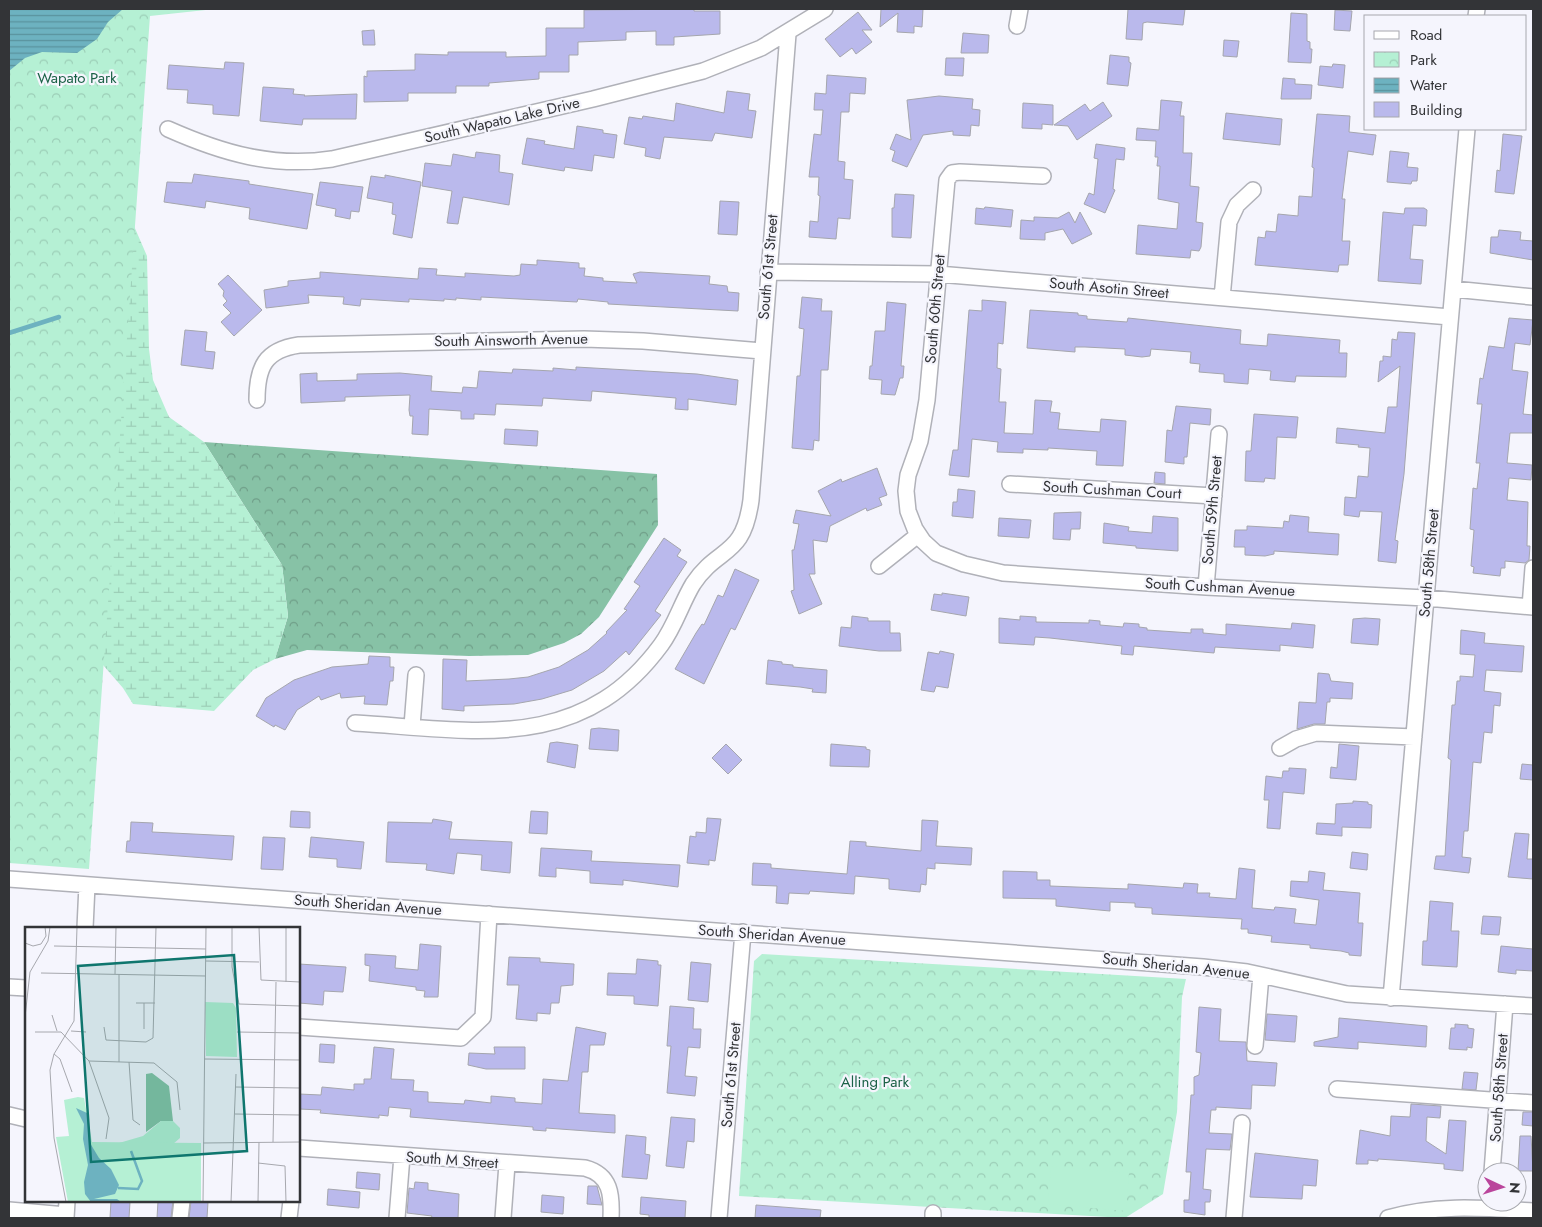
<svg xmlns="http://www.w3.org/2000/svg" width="1542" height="1227" viewBox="0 0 1542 1227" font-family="Jost,sans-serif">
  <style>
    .forest { fill: url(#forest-crowns) }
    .wetland { fill: url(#wetland-marsh) }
    .park { fill: url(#park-crowns) }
    .garden { fill: #b5f0d4 }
    .water { fill: url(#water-rules) }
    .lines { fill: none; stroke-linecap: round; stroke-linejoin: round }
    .stream { stroke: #6db2c0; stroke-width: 4.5 }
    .building { fill: #bab9ec; stroke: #a5a6ad }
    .minor-casing { stroke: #b0b1b8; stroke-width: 18 }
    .minor { stroke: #fff; stroke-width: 15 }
    .labels { text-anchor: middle; stroke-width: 4.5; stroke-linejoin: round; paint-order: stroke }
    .park-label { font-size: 15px; fill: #1b6247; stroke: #f5f5fd }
    .street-label { font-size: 15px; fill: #333437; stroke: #f5f5fd }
    .inset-river { fill: none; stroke: #6db2c0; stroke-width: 2.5 }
    .inset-road { fill: none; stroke: #a7a8ae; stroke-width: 1 }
    .view { fill: #0f766e; fill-opacity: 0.15; stroke: #0f766e; stroke-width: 2.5 }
    .inset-edge { fill: none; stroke: #333437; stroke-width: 2.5 }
  </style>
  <defs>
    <pattern id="forest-crowns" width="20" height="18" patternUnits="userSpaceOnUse" patternTransform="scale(1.25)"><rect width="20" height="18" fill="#87c2a6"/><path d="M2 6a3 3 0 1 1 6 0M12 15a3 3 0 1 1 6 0" fill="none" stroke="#6f9e88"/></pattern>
    <pattern id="wetland-marsh" width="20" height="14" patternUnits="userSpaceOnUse" patternTransform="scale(1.25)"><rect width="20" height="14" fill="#b5f0d4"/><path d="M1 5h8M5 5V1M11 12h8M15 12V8" fill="none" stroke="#9cceb7"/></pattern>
    <pattern id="park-crowns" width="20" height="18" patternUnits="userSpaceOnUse" patternTransform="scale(1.25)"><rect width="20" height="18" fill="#b5f0d4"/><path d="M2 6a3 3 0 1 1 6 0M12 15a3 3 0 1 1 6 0" fill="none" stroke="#9cceb7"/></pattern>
    <pattern id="water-rules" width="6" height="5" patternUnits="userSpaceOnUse" patternTransform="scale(1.25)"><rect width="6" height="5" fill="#6db2c0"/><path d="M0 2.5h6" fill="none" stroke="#5a929d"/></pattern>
  </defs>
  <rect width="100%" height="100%" fill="#f5f5fd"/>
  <path class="forest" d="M204 442 657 474 658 525 599 617 581 634 564 643 528 655 469 656 307 650 275 659 288 616 282 565Z"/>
  <path class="wetland" d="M134 226 147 256 149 349 153 380 169 417 204 442 282 565 288 616 275 659 253 670 214 711 133 704 123 688 90 650 127 251Z"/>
  <path class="park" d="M9 9H215L150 16 89 869 9 863Z
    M762 954 1186 979 1182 997 1177 1112 1163 1194 1125 1218 739 1196 754 961Z"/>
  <path class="garden" d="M1051 1166 1129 1173 1126 1211 1048 1204Z"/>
  <path class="water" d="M9 9H123L108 22 97 39 77 53 42 52 25 58 9 71Z"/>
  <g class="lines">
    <path class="stream" d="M9 333 59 317"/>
  </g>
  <path class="building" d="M694 9V11H720V34L674 37V45H656V31L626 32V40L578 42V55H569V72H539V79L489 83V86H456V93H408V101L364 102V76L367 77V71L415 70V54L448 55V52H506V57L546 56V28H584V10Z
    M881 9H923L922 27 914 26V33L897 32 898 13 880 27Z
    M1128 9H1185L1183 25 1147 22 1143 23 1142 40 1126 39Z
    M1335 10 1352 11 1350 31 1334 30Z
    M858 12 872 30H862L872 42 856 54 852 48 840 57 825 39Z
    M1291 13 1307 14V41L1310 42V49H1312L1311 63 1288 62Z
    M374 30 375 45H363L362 31Z
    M963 33 989 35 988 53H961Z
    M1224 40 1239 41 1237 57 1223 56Z
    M1110 55 1129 57V62L1131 63 1128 86 1107 84Z
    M946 58H964L963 76 945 75Z
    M225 62 244 63 239 116 213 114V105L187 103 188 90 167 89 169 65 224 69Z
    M1333 64 1345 65 1343 88 1318 85 1320 66 1332 67Z
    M827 75 866 78 865 94 850 93 849 112H841L838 161 845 162 844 179 853 180 850 219 838 218 836 239 809 237 810 221 818 222 820 196 818 195 819 177H809L814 134 821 135 823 110H814L815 93 826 94Z
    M1283 78 1295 79V84L1312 85 1311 99H1281Z
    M263 87 294 89 293 94 305 95 304 96 357 94 356 119H303L302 125 260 121Z
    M727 91 750 94 748 110 756 111 752 138 715 133 712 141 664 137 660 159 645 156 646 148 624 144 629 117 642 119 643 116 674 121 676 103 724 113Z
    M939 96 973 99 972 109 980 110 979 126 971 125 970 136 953 135V131L923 135 907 167 892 161 895 151 890 149 896 134 911 140 907 100Z
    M1161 100 1182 102 1180 116H1184L1183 153H1192L1190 186 1199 187 1196 222 1203 223 1201 247 1199 251 1191 250 1190 258 1136 254 1138 225 1177 229 1179 203 1158 199 1160 166H1157L1158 157H1155L1156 141 1136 140 1137 128 1159 130Z
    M1103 102 1112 116 1077 140 1068 126 1054 125 1085 104 1090 111Z
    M1023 103 1053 105V125L1042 124V129L1022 128Z
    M1226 113 1282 119 1280 145 1223 139Z
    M1317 114 1350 116 1349 132 1376 135 1373 155 1348 151 1342 199H1345L1342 241H1350L1348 265H1339L1338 272 1255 265 1258 237 1265 238 1266 231 1276 232 1278 214 1298 216 1299 196 1312 197 1314 168 1312 167Z
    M577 126 603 130V133L617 135 614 158 594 155 592 171 565 167 564 171 522 164 527 138 545 141 544 144 574 149Z
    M1503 134 1522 136 1514 194 1495 192 1497 170 1500 171Z
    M1096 144 1125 148 1124 160 1116 159 1113 189 1115 190 1105 213 1084 204 1089 193 1094 195 1098 159 1094 158Z
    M1390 151 1409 153 1407 167 1418 168 1417 181H1412L1411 184 1387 182Z
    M476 152 500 155 499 172 513 174 509 205 463 197 458 224 447 223 452 191 422 186 425 163 451 166 453 154 475 158Z
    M194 174 249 181V184L313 194 307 229 249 219 250 208 206 201 205 208 164 202 167 182 192 183Z
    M385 175 421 182 412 238 393 234 396 215 392 214 393 203 367 198 371 176 385 178Z
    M320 182 363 187 359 212 351 211 350 219 335 216 336 209 316 205Z
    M895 194 914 195 911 238 892 237V208H894Z
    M720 201 739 202 737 235 718 234Z
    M985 207 1013 210 1011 227 975 224 976 208 984 209Z
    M1405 208H1424L1427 210 1426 226 1413 225 1412 236 1410 259 1423 260 1421 284 1378 281 1383 212 1404 214Z
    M1069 212 1075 223 1080 212 1092 234 1072 244 1063 229 1045 233V240L1020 239 1021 220 1034 221V217L1058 218Z
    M1499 230 1521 232 1520 240 1533 241V260L1490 253 1491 237H1498Z
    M537 260 579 263V268H585L584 276 603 278V281L637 283 633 274 640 272 710 276 709 284 727 286 728 292 739 293 738 311 608 304V302L578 299 577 302 481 297V300L456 298V300L444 299V301L409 299V302L361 299 360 306 343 304 344 297 308 295 309 303 266 308 264 290 288 286V281L320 278V272L418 279 419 268 437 269 436 275 465 277V273L514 276 520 275 521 264 537 265Z
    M228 275 262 310 234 336 221 322 231 313 223 305 227 301 223 296 224 291 218 284Z
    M802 297 822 299 821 311H832L828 370H821L819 441 814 440 813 450 792 448 797 376H800L804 329 799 328Z
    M982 300 1006 302 1003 344 998 343 997 368 1001 369 999 402H1006L1004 433 1033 434 1035 400 1052 401 1050 412 1060 413 1058 429 1100 432 1101 419 1126 421 1123 466 1096 465 1097 451 1048 448V450L1023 449V453L997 452 998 442 972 439 969 477 949 475 953 450H958L969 310 982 311Z
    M887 302 906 304 901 366H904L903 378H900L895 395 881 394 882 380 869 379 870 366H872L875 331H885Z
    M1030 310 1078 313V315L1087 316V319L1127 322 1128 318 1241 330 1240 344 1267 346 1268 334 1340 340 1339 353H1347L1346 377 1296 376 1295 382 1270 380 1271 371 1249 369 1248 384 1224 382V374L1199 372 1200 364 1190 363 1191 352 1151 349 1150 356 1142 357 1125 355V349L1085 347H1075V352L1027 348Z
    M1509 318 1533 320 1530 345 1515 343 1512 370 1528 372 1523 414 1533 415V433H1510L1507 463 1532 465 1531 480 1509 478 1507 500 1528 502 1527 546H1530L1529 560 1525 563 1505 561V568H1501L1500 576 1473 573 1474 567 1471 566 1474 530 1470 529 1473 488 1477 489 1480 463H1476L1482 404H1477L1480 378 1483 379 1489 346 1504 348Z
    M185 330 207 332 205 351 215 352 213 369 181 365Z
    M1398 332 1415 333 1404 474 1395 540 1398 541 1396 563 1378 561 1382 512 1360 511 1359 517 1344 515 1345 497 1356 498 1358 476 1368 477 1370 448 1358 447 1359 445 1336 443 1337 428 1385 433 1388 407H1397V404L1400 366 1378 382 1380 361H1383V356L1391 357 1392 339 1397 340Z
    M576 367 697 374 738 380 736 405 688 399V410L675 409 676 398 592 391 591 401 543 398 542 406 496 404 495 415 474 414V419H461V411L429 409 428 435 412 434 413 416H410L409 410 410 395 345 397V401L301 403 300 374 317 373V381L357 380V374L400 373 432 376 431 391 462 393 463 387 477 388 479 371 512 373 513 369 553 371V368L576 370Z
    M1176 406 1211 409 1210 425 1190 423 1187 457H1184V464L1165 462 1167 430 1172 431Z
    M1254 414 1298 417 1296 438 1277 437 1275 479 1265 478 1264 482 1245 481 1246 451H1251Z
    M505 429 538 431 537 446 504 444Z
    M877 468 887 495 879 498 882 505 867 511 866 508 830 526 827 542 813 540 815 574H809L822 604 799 614 791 591 794 590 792 550H794L799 524 793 523 796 510 831 516 818 491 841 479 842 482Z
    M1155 472 1165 473V484L1154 483Z
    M958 489 975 491 973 518 952 516 953 502H957Z
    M1081 512 1080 529H1071L1070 540 1053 539 1054 513Z
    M1290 515 1309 517 1308 532 1339 534 1338 555 1274 551V554L1265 556 1245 555V547H1234L1235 530H1247V526L1283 528 1284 521 1289 522Z
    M1153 516 1178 518V551L1136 548V546L1103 543 1104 523 1129 527 1128 531 1152 533Z
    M999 518 1031 520 1029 538 998 536Z
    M664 538 681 550 677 556 687 562 655 611 661 615 629 655 626 651 604 671 572 690 542 699 514 704 464 706V711L442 709 443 659 467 660 466 681 509 679 528 677 559 667 588 650 607 633 606 632 627 610 624 609 640 586 634 582Z
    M735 569 759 580 735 630 731 628 704 684 675 669 696 633 702 624 704 625 718 595 723 597Z
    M942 593 969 597 966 616 931 610 934 594 942 595Z
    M852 616 868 618V621H890V633H900L901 651H879L839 646 841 627 851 628Z
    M1020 616 1036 617V622L1089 623V620L1100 621V625L1123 627 1124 623 1139 624V627L1147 628V630L1191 633V629H1203V633L1226 635V624L1291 629 1292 623 1315 625 1313 648 1280 645V651L1215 647 1214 653 1134 646 1133 655 1121 654 1122 646 1050 638 1035 637 1034 645 999 643V618L1020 620Z
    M1365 618 1380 619 1378 645 1351 643 1353 619Z
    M1461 630 1485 633 1484 643 1524 646 1522 672 1486 670 1484 691 1501 693 1500 706 1494 705 1492 733 1484 732 1481 763 1473 762 1468 831H1464L1462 857 1471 858 1469 873 1434 869 1436 856H1445L1451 760 1448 758 1452 705H1455L1457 681H1460V676L1473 677 1475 655 1460 654Z
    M940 651 954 654 948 688 936 686 934 692 921 690 928 652 939 654Z
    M369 656 390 657V667H394L393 681H390L387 705 364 704 365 696 341 698 340 693 321 700 319 696 297 710 285 730 275 725 274 727 256 716 266 698 294 680 332 667 368 664Z
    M768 660 782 662V664L793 665V667L827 670 826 693 812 692 813 689 800 687 766 684Z
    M1318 673 1329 674 1331 681 1353 683 1352 699 1330 698V702H1327L1325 724H1314L1297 729 1299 702 1316 703Z
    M599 728 619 730 618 751 589 749 591 729Z
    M557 742 578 745 575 768 547 762 550 743Z
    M726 744 742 760 728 774 712 758Z
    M831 744 866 747V749L870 750 869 767 830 766Z
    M1339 744 1359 746 1356 780 1330 778 1331 767 1337 768Z
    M1522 764 1533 765V780L1520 779Z
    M1289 768 1306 769 1304 794 1283 792 1280 829 1267 828 1269 800H1264L1266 776 1282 778 1283 771H1289Z
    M1353 801 1368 802V804L1372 805 1371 828 1342 827V836L1316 834 1317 823 1335 824 1336 804 1353 803Z
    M291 811 310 812V828L290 827Z
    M531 811 548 812 547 834 529 833Z
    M707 818 721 819 715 861 709 860V865L687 863 690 836 696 837V832L706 833Z
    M433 819 452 822 449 839 512 842 510 873 481 870 482 855 457 853 454 874 426 870 427 864 386 862 388 822 432 823Z
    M922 820 938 821 936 846 972 848 971 865 935 863V869L927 868 926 885 921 884 920 892 889 889V879L855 876 854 894 810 891 809 894 789 893 788 904 776 903 777 886 752 885 753 863 771 864V868L847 874 850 841 866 842V846L921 851Z
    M131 822 153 823 152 832 234 836 232 860 126 852 127 841H130Z
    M1515 833 1529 834 1527 859H1533V879L1508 877Z
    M263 837 285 838 283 870 261 869Z
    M311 837 364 842 361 869 337 867V859L309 857Z
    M541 848 592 851 591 861 680 865 678 887 623 880V885L590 883V871L556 868V877L539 876Z
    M1352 852 1368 854 1367 870 1350 868Z
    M1239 868 1255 870 1252 908 1274 910 1275 907 1296 909 1294 923 1316 925 1319 900 1290 896 1291 881 1308 882 1309 871 1325 873 1323 890 1360 893 1358 923H1363L1361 956 1349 955V953L1341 951 1310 948V945L1271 942 1272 936 1248 933V929H1241L1242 919 1152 914V908L1135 907V903L1110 902V911L1056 906V899L1003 898V871L1037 872V880H1050V886L1128 889V884L1183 888 1184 883 1198 884 1197 893H1210L1209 897 1236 899Z
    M1430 901 1453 903 1451 931H1459L1457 967 1422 965 1423 941H1427Z
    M1483 916 1501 917 1499 935 1481 934Z
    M420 944 441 946 438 997H424L425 991 416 990V987L369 981 370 966 365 965V954L396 956 395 968 418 970Z
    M1501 946 1533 949V971L1516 970V974L1498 972Z
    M509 957 540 958V962L574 964 573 985 561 986 559 1003H551L550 1014 537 1013V1021L516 1019 519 985H507Z
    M637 959 658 961V965H661L658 1006 634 1004V996L607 995 608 973 636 974Z
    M691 962 711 964 708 1002 688 1000Z
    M299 964 346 967 343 992 324 991 323 1005 299 1003Z
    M670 1006 694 1008 693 1029H701L700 1048 688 1047 685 1076 697 1077 695 1096 667 1093 671 1046H667Z
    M1199 1007 1221 1009 1219 1041 1246 1042 1247 1061 1277 1063 1275 1086 1252 1085 1251 1109 1216 1107V1110H1211L1209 1133 1232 1134 1230 1150 1206 1149 1203 1189 1211 1190 1210 1202H1205V1215L1184 1212V1200H1189L1191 1172H1186L1191 1095H1194V1077L1199 1075 1201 1053 1196 1052Z
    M1267 1014 1297 1016 1295 1042 1265 1040Z
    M1339 1018 1427 1026 1426 1047 1358 1042V1049L1314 1046V1042L1338 1037Z
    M1455 1024 1468 1025V1028L1474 1029 1472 1048 1467 1047V1050L1449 1049 1451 1028H1455Z
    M576 1027 606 1033 604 1045H590L588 1072H582L579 1113 615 1115V1133L546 1128V1131L533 1130V1127L410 1117 411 1109 389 1107 388 1116 379 1115V1118L320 1113 321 1110 299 1109V1094L321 1095 322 1087 354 1090V1084H364V1079H371L374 1047 394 1049 391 1079 414 1080 413 1091 428 1092V1102L464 1104 465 1100 491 1103V1096L515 1098V1102L542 1104 543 1079 568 1081Z
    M320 1044 335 1045 334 1063 319 1062Z
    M494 1047H525V1069H486L468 1065 469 1053 495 1054Z
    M1464 1072 1478 1073 1476 1090 1462 1089Z
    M1411 1104 1441 1106 1440 1118 1427 1117 1426 1141 1446 1154 1449 1120 1466 1121 1463 1171 1444 1169V1164L1408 1161 1378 1159V1161L1368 1160V1164H1356L1360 1130 1390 1136 1391 1116 1410 1117Z
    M1523 1112H1533V1126L1522 1125Z
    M671 1117 695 1119 694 1142 687 1141 684 1168 666 1166Z
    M626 1135 646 1137 645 1154 650 1155 647 1179 622 1177Z
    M1520 1136H1531L1533 1171H1518Z
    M1255 1153 1318 1160 1316 1186 1303 1185 1302 1199 1250 1197Z
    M357 1172 380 1174 379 1190 356 1188Z
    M415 1182 428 1183V1190L459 1194 458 1218H431L432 1216 407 1213 409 1188 414 1189Z
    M588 1186H597L602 1205 587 1204Z
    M328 1189 360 1192 359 1208 327 1205Z
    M542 1195 564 1197 563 1214 541 1212Z
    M641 1197 686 1201 685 1218H649V1215L640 1214Z
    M111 1201 130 1202 129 1218H110Z
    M158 1201H173L171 1218H157Z
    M191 1201 208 1202 207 1218H189Z
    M756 1205 821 1210 820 1218H755Z"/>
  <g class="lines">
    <g class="minor-casing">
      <path id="minor" d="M1476 16 1477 9
        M1017 26 1020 9
        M168 129C222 153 273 168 332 159L593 99 703 71 761 48 825 9
        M1043 176 960 172 952 173 947 180 927 400 920 441 908 475 906 491 908 511 915 529 923 541 936 553 964 564 1003 573 1206 587 1426 598 1533 607
        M768 272 938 274 1450 317
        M1453 289 1533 297
        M1222 298 1229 222 1237 205 1253 190
        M257 400C257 367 265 350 299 345L584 339 643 341 762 351
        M1010 484 1214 496
        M879 566 918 535
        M1206 587 1219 434
        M1530 607 1533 568
        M355 723C473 730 580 755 661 645 675 626 681 604 693 584 719 545 743 559 751 500L788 34
        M412 726 416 675
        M1280 748 1296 739 1316 733 1414 737
        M9 879 1203 967 1247 972 1347 994 1533 1006
        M85 928 87 885
        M9 987 26 988
        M1391 998 1467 129
        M299 1027 461 1038 483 1017 489 914
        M1255 1046 1261 975
        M1337 1089 1533 1103
        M9 1115 26 1119
        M299 1148 585 1168C611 1175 612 1195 611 1218
        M1492 1172 1505 1004
        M9 1210 66 1215
        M66 1218 67 1201
        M180 1218 182 1201
        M289 1218 291 1201
        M397 1218 402 1156
        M503 1218 507 1164
        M719 1218 743 932
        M933 1218V1213
        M1234 1218 1242 1123
        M1388 1218C1436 1204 1483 1208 1533 1211"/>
    </g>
    <use href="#minor" class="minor"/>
  </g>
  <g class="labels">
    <g class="park-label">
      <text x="77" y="83">Wapato Park</text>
      <text x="875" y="1087">Alling Park</text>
    </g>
    <g class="street-label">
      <text transform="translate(502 120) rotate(-13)" y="5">South Wapato Lake Drive</text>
      <text transform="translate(768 267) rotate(-85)" y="5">South 61st Street</text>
      <text transform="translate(1109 288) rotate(5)" y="5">South Asotin Street</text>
      <text transform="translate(935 309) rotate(-85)" y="5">South 60th Street</text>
      <text transform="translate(511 340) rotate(-1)" y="5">South Ainsworth Avenue</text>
      <text transform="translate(1112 490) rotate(3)" y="5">South Cushman Court</text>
      <text transform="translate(1212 510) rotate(-85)" y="5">South 59th Street</text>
      <text transform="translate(1429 563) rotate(-85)" y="5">South 58th Street</text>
      <text transform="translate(1220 587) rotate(3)" y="5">South Cushman Avenue</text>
      <text transform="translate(368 905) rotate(4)" y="5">South Sheridan Avenue</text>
      <text transform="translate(772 935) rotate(4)" y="5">South Sheridan Avenue</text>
      <text transform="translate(1176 966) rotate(6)" y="5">South Sheridan Avenue</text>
      <text transform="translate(731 1075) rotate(-85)" y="5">South 61st Street</text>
      <text transform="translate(1499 1088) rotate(-86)" y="5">South 58th Street</text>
      <text transform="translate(452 1160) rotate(4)" y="5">South M Street</text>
    </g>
  </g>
  <g transform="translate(25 927)">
    <rect width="275" height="275" fill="#f5f5fd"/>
    <path d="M127 146 144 159 148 194H136L121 205V147Z" fill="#87c2a6"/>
    <path d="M136 194H148L155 201V211L148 217 94 216 118 209Z" fill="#b5f0d4"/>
    <path d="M180 75 208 76 211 81 212 130 181 129ZM53 170 59 171 67 215 176 216V275H43L31 210 44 209 39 173Z" fill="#b5f0d4"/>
    <path d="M51 181 62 186 65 216 74 231 86 242 94 258 90 267 69 272H92L96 275H66L60 267 59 255 63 238 58 212 59 197Z" fill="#6db2c0"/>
    <path class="inset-river" d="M93 261 113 262 117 254 106 224"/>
    <path class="inset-road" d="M207 0V40L214 77 275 79M234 0 236 53 275 55M261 0V55M0 16 8 19 16 17 21 9 20 0M29 19 181 22M181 34 234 35M16 46 181 49M90 47 91 0M94 47V135M111 76H130M119 76V102M27 88 32 104M0 90 5 45 23 14 25 0M79 100 81 113 121 115 128 111 131 0M46 104 61 105M10 105H36L64 134 84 191 81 212M212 105 275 106M29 127 35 132 47 165M179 132 275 133M64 134 129 136 152 155 155 183M104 135 108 193 115 198M210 160 275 161M210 187 275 188M248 215 251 55M178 216 275 215M233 236 260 239 261 275M41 275 29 211 25 143 29 127 49 94 52 0M178 275 181 0M206 275 211 147M233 275 234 215"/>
    <path class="view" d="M209 28 222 224 66 235 53 39Z"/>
    <rect width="275" height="275" class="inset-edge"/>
  </g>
  <rect width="1542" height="1227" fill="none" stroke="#333437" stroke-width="20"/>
  <rect x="1364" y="15" width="162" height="115" fill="#f5f5fd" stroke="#a7a8ae"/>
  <rect x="1374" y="31" width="25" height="8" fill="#ffffff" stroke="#a7a8ae"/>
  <text x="1410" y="40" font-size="15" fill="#333437">Road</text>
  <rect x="1374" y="52" width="25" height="15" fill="url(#park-crowns)" stroke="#a7a8ae"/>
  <text x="1410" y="65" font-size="15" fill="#333437">Park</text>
  <rect x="1374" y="78" width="25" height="15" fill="url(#water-rules)" stroke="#a7a8ae"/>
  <text x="1410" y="90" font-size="15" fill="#333437">Water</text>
  <rect x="1374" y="102" width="25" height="15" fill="#bab9ec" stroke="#a7a8ae"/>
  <text x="1410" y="115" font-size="15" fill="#333437">Building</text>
  <g transform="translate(1502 1187) rotate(94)"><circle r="24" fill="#f5f5fd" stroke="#a7a8ae"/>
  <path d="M0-4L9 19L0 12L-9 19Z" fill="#ba459c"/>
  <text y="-8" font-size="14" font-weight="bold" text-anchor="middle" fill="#333437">N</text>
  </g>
</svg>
